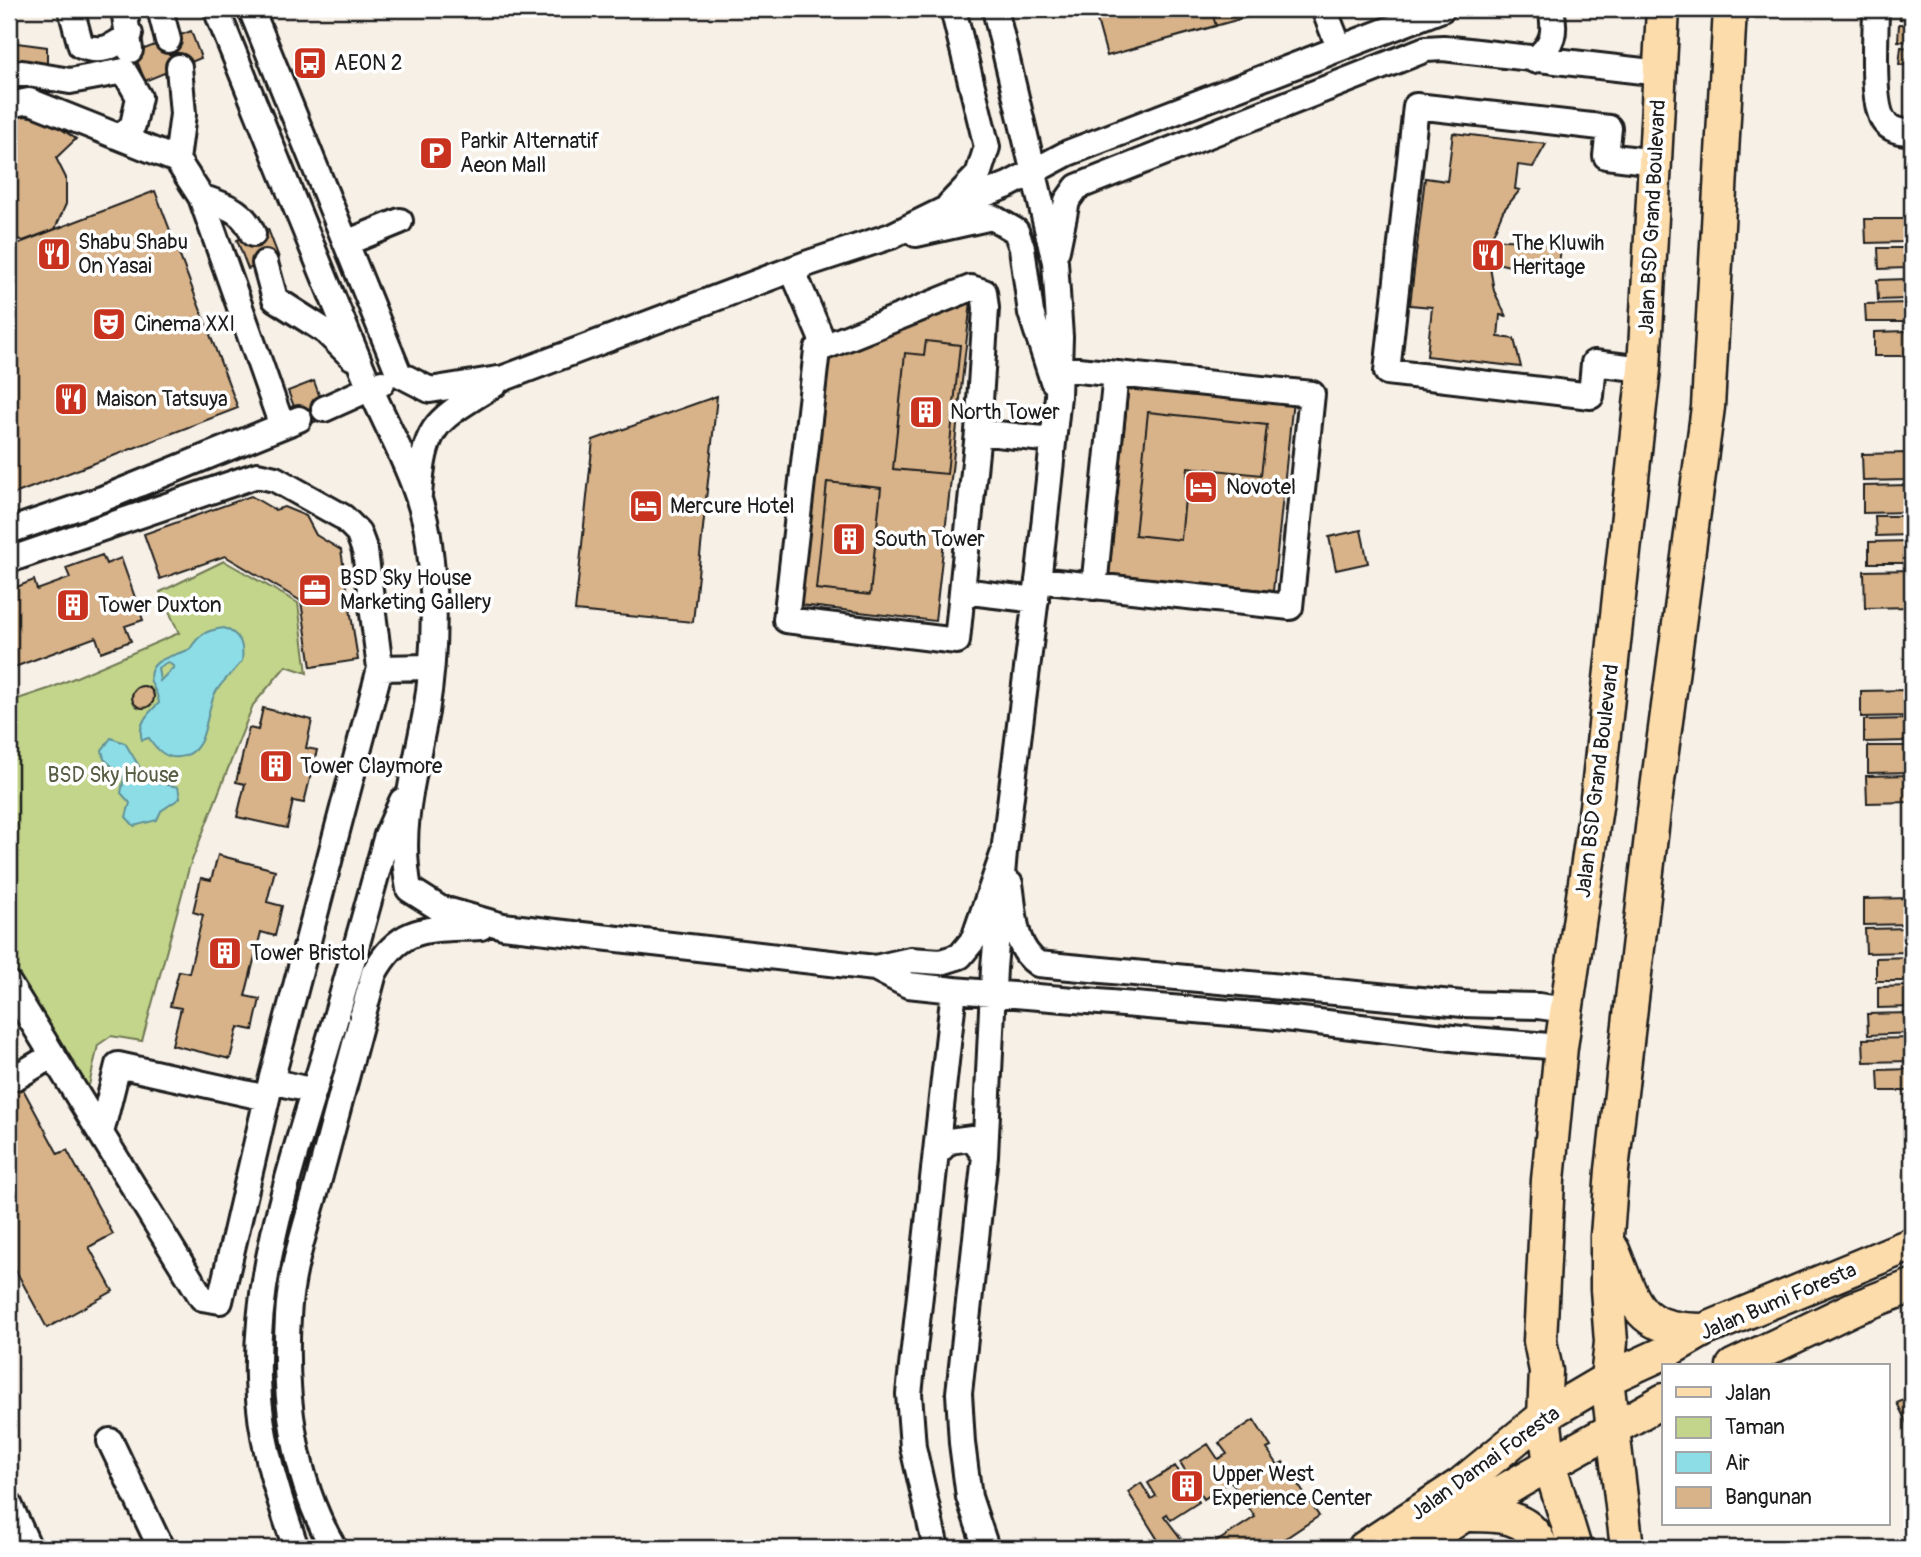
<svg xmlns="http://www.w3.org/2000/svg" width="1921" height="1557" viewBox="0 0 1921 1557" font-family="Pangolin,sans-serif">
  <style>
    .green { fill: #c2d58a; stroke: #6f7853; stroke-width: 2 }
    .water { fill: #8ddde7; stroke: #609096; stroke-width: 2; fill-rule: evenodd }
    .building { fill: #d8b389; stroke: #1c1c1c; stroke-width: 2 }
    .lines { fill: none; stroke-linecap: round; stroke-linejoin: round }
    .minor-casing { stroke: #1c1c1c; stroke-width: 30 }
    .major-casing { stroke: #1c1c1c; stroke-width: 37 }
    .minor { stroke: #fff; stroke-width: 24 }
    .major { stroke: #fddcac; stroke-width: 32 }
    .labels { text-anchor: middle; stroke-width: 7; stroke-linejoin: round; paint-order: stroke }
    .poi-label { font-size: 21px; fill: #1c1c1c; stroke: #fff; text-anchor: start }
    .street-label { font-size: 21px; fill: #1c1c1c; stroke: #fff }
    .park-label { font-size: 21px; fill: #565d42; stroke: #fff }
  </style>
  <rect width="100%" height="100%" fill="#f7f0e7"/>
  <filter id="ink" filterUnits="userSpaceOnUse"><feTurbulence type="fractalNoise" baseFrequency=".0143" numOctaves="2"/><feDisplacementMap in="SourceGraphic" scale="14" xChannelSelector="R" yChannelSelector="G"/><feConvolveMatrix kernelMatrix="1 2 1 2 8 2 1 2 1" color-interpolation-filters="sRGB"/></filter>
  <g filter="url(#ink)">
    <path class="green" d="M224 561 298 603 307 673 286 666 253 705 189 868 142 1041 111 1036 98 1045 88 1090 9 963V702L51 688 179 633 160 592Z"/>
    <path class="water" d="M224 628C240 634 244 644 242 661 235 671 224 679 217 690 203 710 211 754 179 757 165 759 156 749 149 738L142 740C137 724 148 713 159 703 158 693 154 690 151 682 145 658 176 656 190 649 199 634 207 630 224 628ZM168 662 174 667 160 681 158 668Z
      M111 738 125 743 148 781 178 787 180 798 161 811 157 820 134 826 126 817 130 803 121 793 124 777 104 759 102 750Z"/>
    <path class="building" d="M1094 9H1276L1107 56Z
      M1094 9H1211L1216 26 1107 56Z
      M1900 9H1912V20L1900 19Z
      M1899 24 1912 25V42L1898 41Z
      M191 31 201 58 145 81 134 53Z
      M17 43 47 47V65L9 64V45Z
      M1901 47 1912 48V65H1899Z
      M19 115 48 120 76 139 56 158 66 178V204L55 229 23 241 9 235V145L19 143Z
      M1453 133 1546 144 1533 167 1518 165 1515 189 1520 190 1503 211 1491 239 1553 243 1561 249 1558 269 1550 273 1526 270 1489 261 1494 291 1506 316 1500 315 1498 337 1514 339 1521 367 1427 356 1432 307 1410 305 1425 178 1447 181Z
      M155 191 238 408 9 496V247Z
      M1865 219H1906V242L1866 243Z
      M268 229 279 258 248 269 237 240Z
      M1878 248H1906V268L1879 269Z
      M1907 279V299L1878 300 1877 280Z
      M971 301 935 621 801 605 829 357Z
      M1907 303V322H1866L1865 304Z
      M1907 331 1908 356H1874V332Z
      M926 341 960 345 947 474 893 469 905 353 924 355Z
      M314 381 327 417 302 427 288 391Z
      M1129 382 1293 400 1273 591 1109 574Z
      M717 396 693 622 575 611 593 440Z
      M1148 412 1267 425 1261 475 1188 467 1181 540 1135 535Z
      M1908 453 1909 480 1863 481 1862 454Z
      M827 482 881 488 870 595 816 589Z
      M1909 485V512L1863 513V486Z
      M251 496 275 510 284 507 306 516 316 535 341 550 358 660 311 667 301 601 225 556 160 579 144 534Z
      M1875 516H1908L1909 535 1876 536Z
      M1361 530 1368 563 1336 570 1329 537Z
      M1909 541V563H1869V542Z
      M102 555 106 564 121 558 143 620 125 626 131 641 101 652 96 637 9 669V590L34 580 37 590 70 578 66 568Z
      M1912 570V607L1865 608 1864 571Z
      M132 697a11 11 0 1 1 22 0a11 11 0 1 1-22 0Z
      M1908 690 1909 716 1861 717V691Z
      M263 708 312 720 306 748 317 750 304 803 293 801 287 828 237 817 245 784 236 782 249 728 258 730Z
      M1909 719 1910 741 1864 742V720Z
      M1868 746H1910L1911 772 1868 773Z
      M1912 775V802L1867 803 1866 776Z
      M218 855 275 870 267 902 282 906 275 936 261 932 245 996 260 999 253 1030 238 1027 230 1059 172 1045 181 1008 170 1006 179 971 189 973 203 915 193 912 201 878 211 880Z
      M1912 898V924L1864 925V899Z
      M1912 928V952L1866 953 1865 929Z
      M1912 957V981H1876V958Z
      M1911 986 1912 1007 1878 1008V987Z
      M1911 1013V1033L1868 1035 1867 1014Z
      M1911 1038 1912 1061 1864 1062 1863 1039Z
      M9 1042 20 1062 11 1067 58 1154 67 1150 113 1234 89 1247 113 1291 47 1328 9 1258Z
      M1912 1069V1091H1879L1878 1070Z
      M1912 1396V1432H1911L1897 1403Z
      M1254 1420 1271 1447 1267 1449 1278 1465 1283 1462 1319 1516 1271 1548H1207L1255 1517 1231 1481 1204 1499 1198 1489 1192 1492 1199 1502 1171 1520 1167 1514 1164 1516 1188 1548H1154L1151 1544 1158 1540 1128 1492 1141 1483 1151 1499 1156 1496 1148 1483 1175 1466 1183 1478 1188 1475 1180 1462 1208 1444 1218 1459 1227 1454 1219 1443Z"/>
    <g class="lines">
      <g class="minor-casing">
        <path id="minor" d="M71 9 81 46C102 54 113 47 130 34
          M124 9 130 50
          M160 9 168 40
          M216 9C265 130 313 251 363 371 385 426 422 484 429 543 436 598 435 657 426 712 415 772 397 827 409 889L439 908 503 926 875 968 910 960 941 962 960 956 974 939 1004 852
          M251 9 399 374 430 390 504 378 806 264 891 236 944 210 1008 185 1068 153 1442 9
          M1324 9 1339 47
          M1876 9C1876 33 1870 108 1886 124 1894 131 1902 132 1912 132
          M1534 60C1554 44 1556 32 1551 9
          M179 67 183 114 177 160 201 197 282 426
          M9 76 22 73 70 81 124 71
          M9 105 29 101 177 160
          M122 136 133 125 139 97 124 71
          M201 197C225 206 243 209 253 234
          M950 204 978 175 987 147 953 9
          M916 234 992 217 1016 231 1022 248 1031 313 1053 381
          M346 243 400 221
          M1057 250 1067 201 1077 187 1426 49 1443 48 1660 73
          M265 263 275 299 325 331 352 357
          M792 269 825 347
          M971 288 984 292 986 308 978 432 957 641 786 620 817 350Z
          M1644 369 1594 363 1591 396 1387 372 1416 106 1609 128 1606 156 1655 162
          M324 409 382 383
          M978 432 1053 440
          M419 495C425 422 435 422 495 384
          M9 531 102 499 299 419
          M9 560 257 475 275 479 343 517 358 532 365 551 380 668 271 1081 220 1301 202 1298 9 984
          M1038 580 1290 607 1312 394 1059 368
          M1094 587 1116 374
          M962 591 1036 600
          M380 668 430 667
          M1010 884C1015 913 1012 946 1038 964L1463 1004 1538 1006 1567 1010
          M875 968 908 985 954 990 1268 1016 1461 1039 1561 1047
          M16 1077 53 1055
          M271 1081 314 1091
          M101 1133 118 1065 267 1098
          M938 1152 949 1141 972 1138 985 1156
          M110 1441 161 1548
          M9 1504 29 1548
          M296 1548C277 1493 259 1438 258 1379 255 1271 291 1166 322 1064 345 988 366 912 387 835L402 801
          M334 1548C294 1482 283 1393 288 1317 290 1272 306 1226 318 1183 336 1113 355 1043 374 973 401 923 430 930 481 927
          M936 1548 913 1447 909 1394 954 990
          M986 1548 969 1497 962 1443 959 1393 985 1156 994 968 1004 852 1039 573 1058 396 1060 337 1055 262 995 9"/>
      </g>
      <g class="major-casing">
        <path id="major" d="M1613 1250C1636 1306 1636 1330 1704 1330
          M1733 1366 1852 1309 1912 1286
          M1463 1515C1494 1515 1529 1513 1542 1548
          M1364 1548 1461 1484 1544 1416 1607 1379 1664 1353 1704 1330 1912 1244
          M1416 1548C1494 1491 1580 1449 1664 1400
          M1575 1548 1550 1466 1544 1416 1546 1371 1540 1341 1548 1180 1561 1047 1596 807 1644 369 1663 9
          M1627 1548 1607 1379 1611 1342 1607 1289V1236L1612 1170 1654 811 1708 407 1730 9"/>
      </g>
      <use href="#minor" class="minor"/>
      <use href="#major" class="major"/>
    </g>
  </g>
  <defs>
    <g id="bus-square" transform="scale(1.75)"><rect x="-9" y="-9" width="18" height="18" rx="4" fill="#c8321e" stroke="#fff"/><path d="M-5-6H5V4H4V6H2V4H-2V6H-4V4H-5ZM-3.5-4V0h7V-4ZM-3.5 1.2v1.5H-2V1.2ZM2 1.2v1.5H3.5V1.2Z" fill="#fff"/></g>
    <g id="parking-square" transform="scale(1.75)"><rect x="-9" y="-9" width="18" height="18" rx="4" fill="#c8321e" stroke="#fff"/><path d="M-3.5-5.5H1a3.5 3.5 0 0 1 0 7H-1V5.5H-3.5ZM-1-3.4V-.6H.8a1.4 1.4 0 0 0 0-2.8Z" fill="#fff"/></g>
    <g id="restaurant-square" transform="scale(1.75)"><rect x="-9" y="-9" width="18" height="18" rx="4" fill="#c8321e" stroke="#fff"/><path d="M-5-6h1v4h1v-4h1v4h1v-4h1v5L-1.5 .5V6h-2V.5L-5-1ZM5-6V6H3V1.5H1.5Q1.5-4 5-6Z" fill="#fff"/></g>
    <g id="theatre-square" transform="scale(1.75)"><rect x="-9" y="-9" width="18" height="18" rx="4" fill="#c8321e" stroke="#fff"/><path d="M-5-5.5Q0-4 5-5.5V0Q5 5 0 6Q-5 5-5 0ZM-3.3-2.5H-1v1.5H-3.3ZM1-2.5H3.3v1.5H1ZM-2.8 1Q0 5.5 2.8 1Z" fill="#fff"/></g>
    <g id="building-square" transform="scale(1.75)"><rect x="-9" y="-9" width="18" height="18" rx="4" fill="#c8321e" stroke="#fff"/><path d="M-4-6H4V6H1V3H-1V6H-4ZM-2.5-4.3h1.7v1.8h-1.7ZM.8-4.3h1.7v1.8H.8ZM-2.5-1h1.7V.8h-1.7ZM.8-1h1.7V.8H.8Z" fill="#fff"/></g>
    <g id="hotel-square" transform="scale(1.75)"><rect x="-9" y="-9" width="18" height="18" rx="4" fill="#c8321e" stroke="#fff"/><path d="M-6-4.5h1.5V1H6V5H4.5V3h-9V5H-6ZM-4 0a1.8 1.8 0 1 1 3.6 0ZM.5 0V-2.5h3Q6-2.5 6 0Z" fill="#fff"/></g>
    <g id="office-square" transform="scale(1.75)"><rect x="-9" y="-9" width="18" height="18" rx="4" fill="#c8321e" stroke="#fff"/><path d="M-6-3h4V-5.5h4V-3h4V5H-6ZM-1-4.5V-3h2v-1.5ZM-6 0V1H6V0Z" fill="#fff"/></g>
  </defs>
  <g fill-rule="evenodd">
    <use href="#bus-square" x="310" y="63"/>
    <use href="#parking-square" x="436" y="153"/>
    <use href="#restaurant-square" x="54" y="254"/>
    <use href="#restaurant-square" x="1488" y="255"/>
    <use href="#theatre-square" x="109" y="324"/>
    <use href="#restaurant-square" x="71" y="399"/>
    <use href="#building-square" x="926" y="412"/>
    <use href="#hotel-square" x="1201" y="487"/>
    <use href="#hotel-square" x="646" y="506"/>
    <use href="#building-square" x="849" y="539"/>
    <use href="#office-square" x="315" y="590"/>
    <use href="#building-square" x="73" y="605"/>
    <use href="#building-square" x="276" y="766"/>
    <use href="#building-square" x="225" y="953"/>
    <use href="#building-square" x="1187" y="1486"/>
  </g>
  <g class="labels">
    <g class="poi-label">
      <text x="334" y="70">AEON 2</text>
      <text x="460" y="148">Parkir Alternatif<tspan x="460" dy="24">Aeon Mall</tspan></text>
      <text x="78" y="249">Shabu Shabu<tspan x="78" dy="24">On Yasai</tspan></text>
      <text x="1512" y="250">The Kluwih<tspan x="1512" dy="24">Heritage</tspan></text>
      <text x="134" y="331">Cinema XXI</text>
      <text x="96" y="406">Maison Tatsuya</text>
      <text x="950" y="419">North Tower</text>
      <text x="1226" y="494">Novotel</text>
      <text x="670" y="513">Mercure Hotel</text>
      <text x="874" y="546">South Tower</text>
      <text x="340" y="585">BSD Sky House<tspan x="340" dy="24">Marketing Gallery</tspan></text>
      <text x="98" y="612">Tower Duxton</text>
      <text x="300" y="773">Tower Claymore</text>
      <text x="250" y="960">Tower Bristol</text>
      <text x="1212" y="1481">Upper West<tspan x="1212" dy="24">Experience Center</tspan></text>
    </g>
    <g class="street-label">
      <text transform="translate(1652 217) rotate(-87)" y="7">Jalan BSD Grand Boulevard</text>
      <text transform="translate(1597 781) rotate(-83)" y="7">Jalan BSD Grand Boulevard</text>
      <text transform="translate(1778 1301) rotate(-23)" y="7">Jalan Bumi Foresta</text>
      <text transform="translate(1485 1463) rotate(-36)" y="7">Jalan Damai Foresta</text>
    </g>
    <g class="park-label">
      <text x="113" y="782">BSD Sky House</text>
    </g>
  </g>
  <rect width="1921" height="1557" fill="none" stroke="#fff" stroke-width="35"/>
  <rect x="18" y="18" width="1886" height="1522" fill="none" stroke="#1c1c1c" stroke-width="2.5" filter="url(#ink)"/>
  <rect x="1662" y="1364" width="228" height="161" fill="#ffffff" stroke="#a4a4a4" stroke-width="2"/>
  <rect x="1676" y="1387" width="35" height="10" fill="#fddcac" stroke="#a4a4a4" stroke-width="2"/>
  <text x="1725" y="1400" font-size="21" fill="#1c1c1c">Jalan</text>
  <rect x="1676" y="1417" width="35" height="21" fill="#c2d58a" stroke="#a4a4a4" stroke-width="2"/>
  <text x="1725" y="1434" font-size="21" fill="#1c1c1c">Taman</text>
  <rect x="1676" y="1452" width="35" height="21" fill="#8ddde7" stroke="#a4a4a4" stroke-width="2"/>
  <text x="1725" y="1470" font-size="21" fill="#1c1c1c">Air</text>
  <rect x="1676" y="1487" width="35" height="21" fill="#d8b389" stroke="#a4a4a4" stroke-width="2"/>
  <text x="1725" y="1504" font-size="21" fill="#1c1c1c">Bangunan</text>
</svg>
